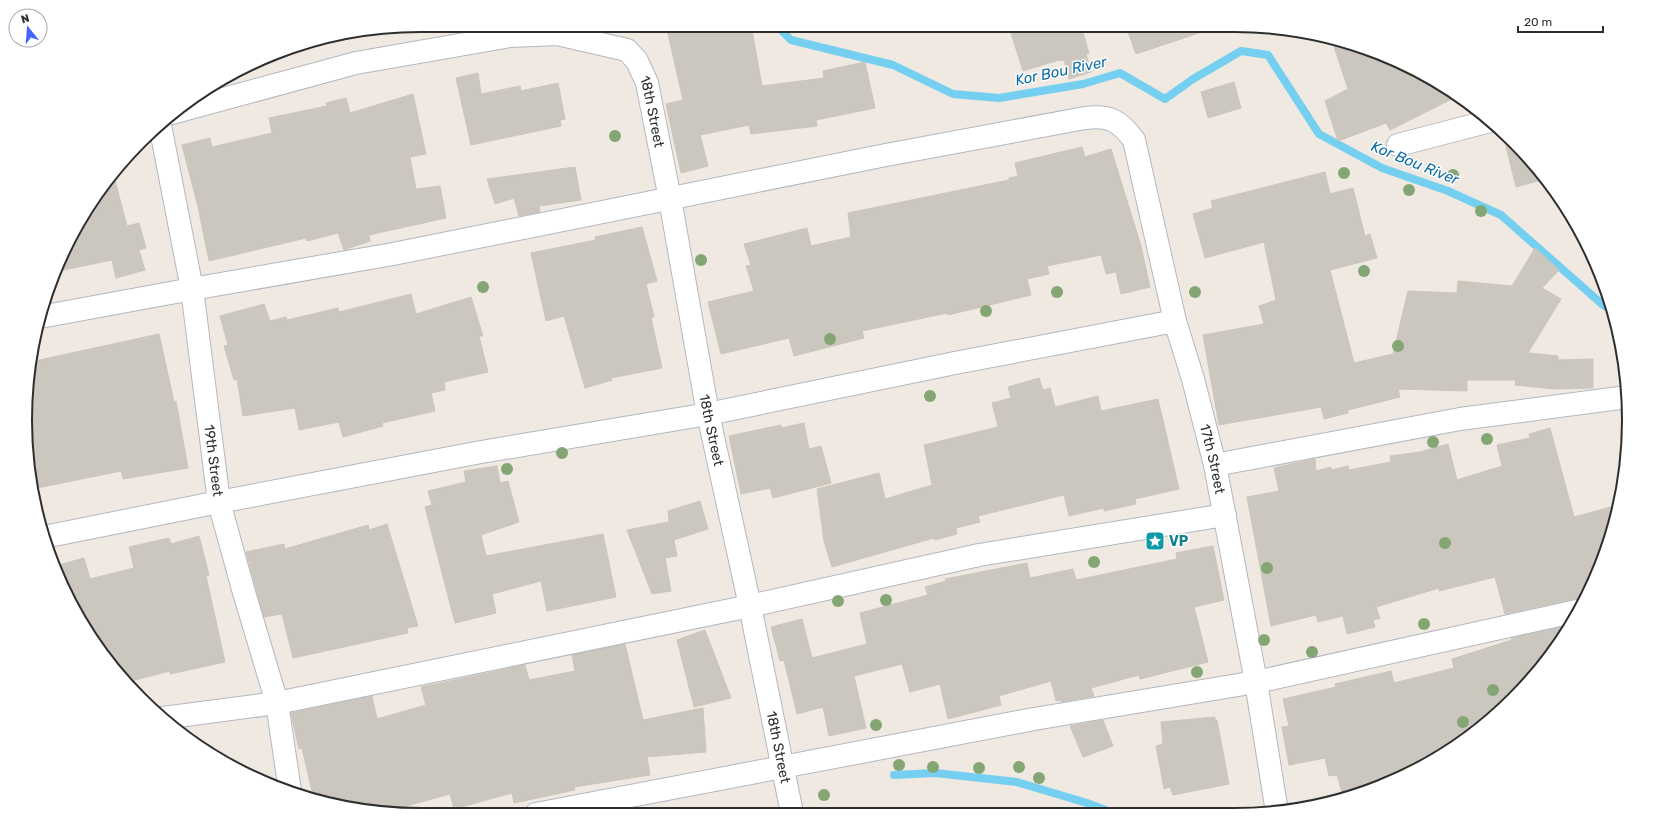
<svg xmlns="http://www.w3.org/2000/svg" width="1654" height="840" viewBox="0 0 1654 840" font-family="Rubik,sans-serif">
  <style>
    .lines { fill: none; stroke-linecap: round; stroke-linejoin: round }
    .stream { stroke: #75cff0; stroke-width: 8 }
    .building { fill: #cbc7bf; stroke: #cbc5ba }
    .street-casing { stroke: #b4b7c1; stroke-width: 24 }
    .street { stroke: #fff; stroke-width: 22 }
    .tree { fill: #84a574 }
    .labels { text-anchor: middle; stroke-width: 3; stroke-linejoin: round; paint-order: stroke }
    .street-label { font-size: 14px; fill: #2e2e2e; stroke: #fff }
    .culture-label { font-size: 14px; font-weight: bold; fill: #0d838f; stroke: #fff; text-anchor: start }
    .water-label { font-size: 15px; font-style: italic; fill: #0d6fa3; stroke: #fff }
    .rim { fill: none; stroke: #2e2e2e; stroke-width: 2 }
  </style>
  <rect width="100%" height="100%" fill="#efe9e1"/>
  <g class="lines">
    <path class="stream" d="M776 25 791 40 893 65 953 94 999 98 1083 84 1120 73 1165 99 1193 79 1241 51 1268 55 1319 134 1382 168 1448 191 1501 215 1603 305 1612 310
      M894 775 935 773 1017 782 1087 803 1111 812"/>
  </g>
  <path class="building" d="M666 25H751L762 86 824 78 823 71 865 62 875 108 816 120 817 126 751 134 749 125 700 135 708 166 681 173 666 104 683 100Z
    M1035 26H1081L1089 53 1086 54 1091 72 1069 79 1064 60 1060 61 1059 60 1023 71 1011 33Z
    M1126 26H1207L1208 30 1136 54Z
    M1331 38 1408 66 1458 96 1390 130 1386 123 1338 141 1325 101 1348 89Z
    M478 73 481 94 520 86 521 91 558 83 565 119 560 120 561 126 471 145 456 78Z
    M1234 82 1241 108 1208 118 1201 92Z
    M413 94 426 154 410 157 416 189 440 186 446 218 369 235 370 241 344 250 338 233 307 241 306 238 209 261 198 207 182 145 210 138 212 147 272 133 269 118 327 106 326 103 346 98 350 113Z
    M1503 134 1531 159 1545 179 1516 187Z
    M1082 147 1085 157 1111 149 1141 246 1150 287 1121 294 1116 272 1106 274 1101 255 1047 266 1049 274 1027 279 1031 295 948 315 947 313 862 331 864 338 794 356 789 338 721 354 708 302 754 291 746 266 751 265 744 244 807 228 811 246 851 237 848 213 1009 180V178L1018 176 1015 163Z
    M575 167 581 200 539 206 540 212 519 216 514 198 495 204 487 179Z
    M1325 172 1330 194 1353 188 1365 236 1370 234 1377 258 1330 270 1354 363 1393 354 1408 291 1457 293 1458 281 1512 286 1535 248 1559 270 1542 288 1561 299 1528 353 1558 356V360L1593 359V388L1554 389 1515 385 1516 380H1467V391L1398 389 1400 397 1348 410V413L1324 419 1321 407 1219 425 1203 335 1264 324 1259 306 1276 300 1264 242 1205 258 1193 214 1213 208 1211 201Z
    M113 173 127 226 139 223 146 248 139 250 145 270 116 278 112 260 54 272 91 201Z
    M642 227 657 281 646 284 654 317 651 318 662 368 611 378 612 380 585 388 564 316 546 321 531 253 596 240 595 237Z
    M411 294 416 314 471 297 483 336H479L488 372 444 382 445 390 431 393 435 411 382 423 383 426 343 437 339 422 299 430 295 408 243 416 237 379 234 380 224 346 228 345 220 316 264 304 270 321 286 317 287 320 338 308 339 312Z
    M159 334 174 402 176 401 188 468 123 479 121 471 32 489 28 471 26 394 30 362Z
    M1039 378 1043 390 1050 388 1055 407 1098 396 1101 411 1158 399 1179 489 1135 499 1136 504 1104 511V508L1069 516 1064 495 978 516 980 522 956 528 957 534 935 540 934 538 832 567 824 541 817 489 879 473 885 499 932 485 924 445 998 427 992 403 1011 398 1008 387Z
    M804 423 809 449 821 446 831 483 773 498 770 488 741 494 729 436 781 425V428Z
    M1550 428 1574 517 1618 505 1616 522 1588 594 1584 601 1580 599H1574L1505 614 1495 577 1439 591V588L1376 607 1380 618 1373 620 1375 627 1347 634 1343 616 1318 622 1316 615 1271 626 1247 497 1279 491 1274 468 1315 459 1316 471 1331 467V470L1348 466 1349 470 1391 462 1390 456 1420 452 1448 444 1457 480 1502 466 1497 445 1530 438 1529 434Z
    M497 466 500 483 508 481 519 522 481 535 486 556 603 534 616 597 547 611 541 581 492 594 496 613 455 623 425 507 432 505 428 491 466 482 464 471Z
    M700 501 708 529 674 540 677 556 665 558 671 591 652 594 627 530 669 522 668 511Z
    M387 524 418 626 407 628 408 633 293 658 282 614 264 617 246 552 284 544 285 549 368 525 369 530Z
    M199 536 209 575 206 576 225 662 170 674V671L127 682 92 640 66 594 55 566 84 558 90 579 134 568 129 547 169 538 171 544Z
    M1213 546 1224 600 1194 607 1208 662 1140 679 1139 675 1091 688 1094 696 1061 702 1060 700 1056 701 1051 681 999 696 1001 705 948 719 940 684 910 692 902 664 854 676 866 728 829 736 823 707 797 714 784 660 780 661 771 627 802 619 812 658 867 644 860 613 928 595 925 587 946 581 945 579 1027 563 1030 578 1073 569 1076 580 1177 559 1176 553Z
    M1567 626 1531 680 1474 734 1385 785 1343 796 1337 775 1329 776 1325 758 1289 765 1282 727 1289 726 1283 699 1336 687 1335 684 1391 671 1394 683 1454 668 1452 659 1512 640 1511 638Z
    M705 630 731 698 694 707 677 640Z
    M625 644 643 720 703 708 706 752 647 757 650 775 574 787 575 790 514 803 512 793 454 809 450 794 399 808 401 814H394L314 800 302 748 299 749 291 713 372 696 377 719 426 705 421 687 525 665 529 680 575 671 572 655Z
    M1215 717V720H1217L1229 784 1173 795 1170 787 1164 789 1156 746 1163 744 1161 722Z
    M1103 720 1113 746 1083 757 1070 726Z"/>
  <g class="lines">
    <g class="street-casing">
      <g id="street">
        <path id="s1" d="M172 113 356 63 510 36 557 34 627 50 637 61 647 83 670 199 708 414 750 606 792 813"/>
        <path id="s2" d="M160 125 192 289 219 502 243 589 277 703 290 791"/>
        <path d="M1398 145 1490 121"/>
        <path id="s3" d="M40 317 192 289 393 254 886 155 1085 118C1109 115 1119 120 1134 140L1175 321 1193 379 1215 465 1256 682 1277 812"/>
        <path d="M1215 465 1460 419 1627 397"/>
        <path d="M44 537 219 502 481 452 708 414 955 363 1175 321"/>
        <path d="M163 718 277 703 750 606 979 555 1225 515"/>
        <path d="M536 814 1034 719 1256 682 1577 611"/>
      </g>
    </g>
    <use href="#street" class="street"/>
  </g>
  <g class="tree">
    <circle cx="615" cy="136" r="6"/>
    <circle cx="1344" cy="173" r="6"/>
    <circle cx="1453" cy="175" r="6"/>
    <circle cx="1409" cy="190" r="6"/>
    <circle cx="1481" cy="211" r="6"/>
    <circle cx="701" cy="260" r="6"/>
    <circle cx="1364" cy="271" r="6"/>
    <circle cx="483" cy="287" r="6"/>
    <circle cx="1057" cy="292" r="6"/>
    <circle cx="1195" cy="292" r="6"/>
    <circle cx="986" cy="311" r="6"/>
    <circle cx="830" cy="339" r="6"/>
    <circle cx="1398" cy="346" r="6"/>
    <circle cx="930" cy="396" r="6"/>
    <circle cx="1487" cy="439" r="6"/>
    <circle cx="1433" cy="442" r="6"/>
    <circle cx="562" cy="453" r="6"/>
    <circle cx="507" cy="469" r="6"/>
    <circle cx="1445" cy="543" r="6"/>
    <circle cx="1094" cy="562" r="6"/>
    <circle cx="1267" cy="568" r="6"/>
    <circle cx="886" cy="600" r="6"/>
    <circle cx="838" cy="601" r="6"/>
    <circle cx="1424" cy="624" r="6"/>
    <circle cx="1264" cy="640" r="6"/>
    <circle cx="1312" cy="652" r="6"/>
    <circle cx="1197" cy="672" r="6"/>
    <circle cx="1493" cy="690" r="6"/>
    <circle cx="1463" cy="722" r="6"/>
    <circle cx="876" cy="725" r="6"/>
    <circle cx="899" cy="765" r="6"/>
    <circle cx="933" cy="767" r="6"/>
    <circle cx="1019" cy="767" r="6"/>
    <circle cx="979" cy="768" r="6"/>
    <circle cx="1039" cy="778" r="6"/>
    <circle cx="824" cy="795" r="6"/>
  </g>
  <defs>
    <g id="sight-square" transform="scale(1)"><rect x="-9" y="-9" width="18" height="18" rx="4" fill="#0f9aa8" stroke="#fff"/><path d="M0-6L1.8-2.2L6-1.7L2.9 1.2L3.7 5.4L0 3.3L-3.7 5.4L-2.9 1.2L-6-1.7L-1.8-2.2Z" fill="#fff"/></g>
  </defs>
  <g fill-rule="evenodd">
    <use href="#sight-square" x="1155" y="541"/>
  </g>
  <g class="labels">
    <g class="street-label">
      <text dy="5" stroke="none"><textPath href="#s1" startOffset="534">18th Street</textPath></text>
      <text dy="5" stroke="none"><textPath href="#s1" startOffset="858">18th Street</textPath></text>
      <text dy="5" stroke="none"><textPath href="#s3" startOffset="1450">17th Street</textPath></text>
      <text dy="5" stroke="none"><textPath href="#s2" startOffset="340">19th Street</textPath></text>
      <text dy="5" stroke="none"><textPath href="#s1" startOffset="1182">18th Street</textPath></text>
    </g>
    <g class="culture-label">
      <text x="1169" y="546">VP</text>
    </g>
    <g class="water-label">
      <text transform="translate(1061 71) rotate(-12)" y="5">Kor Bou River</text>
      <text transform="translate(1415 163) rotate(22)" y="5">Kor Bou River</text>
    </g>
  </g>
  <path d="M0 0H1654V840H0ZM420 32H1234A388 388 0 0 1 1622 420V420A388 388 0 0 1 1234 808H420A388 388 0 0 1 32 420V420A388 388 0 0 1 420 32Z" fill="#fff" fill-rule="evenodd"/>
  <path class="rim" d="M420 32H1234A388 388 0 0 1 1622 420V420A388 388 0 0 1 1234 808H420A388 388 0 0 1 32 420V420A388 388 0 0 1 420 32Z"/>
  <g transform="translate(28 28) rotate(343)"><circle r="19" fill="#ffffff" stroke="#ababab"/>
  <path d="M0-3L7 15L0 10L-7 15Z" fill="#4264fb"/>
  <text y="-6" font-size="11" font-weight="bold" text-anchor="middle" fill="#2e2e2e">N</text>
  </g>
  <path d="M1518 26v6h85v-6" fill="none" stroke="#2e2e2e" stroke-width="2"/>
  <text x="1524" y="26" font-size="12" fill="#2e2e2e" stroke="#ffffff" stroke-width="3" paint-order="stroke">20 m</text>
</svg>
